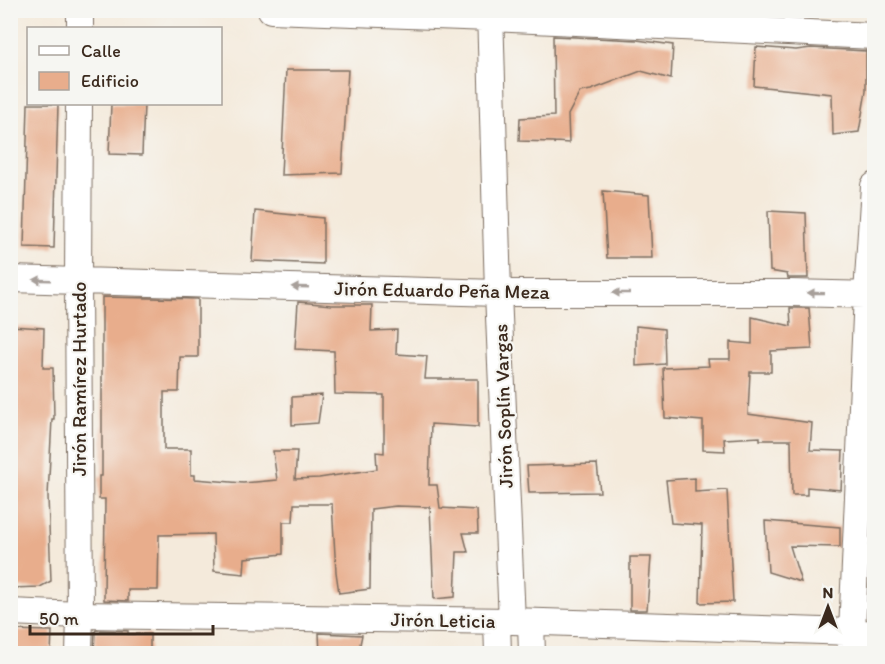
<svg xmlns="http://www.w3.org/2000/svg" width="885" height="664" viewBox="0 0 885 664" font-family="Itim,sans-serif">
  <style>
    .building { fill: #e8ad8c }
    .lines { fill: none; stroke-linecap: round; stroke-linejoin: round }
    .street-casing { stroke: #7c6d60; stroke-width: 28 }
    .street { stroke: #fff; stroke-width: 26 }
    .oneway { fill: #a79f9a }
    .labels { text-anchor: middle; stroke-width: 4.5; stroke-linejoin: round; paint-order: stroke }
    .street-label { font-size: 20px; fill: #3b2a1e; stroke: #f6f6f2 }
  </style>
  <rect width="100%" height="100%" fill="#f6f6f2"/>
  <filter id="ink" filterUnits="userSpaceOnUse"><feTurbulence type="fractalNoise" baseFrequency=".0167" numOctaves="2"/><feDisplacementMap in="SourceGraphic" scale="12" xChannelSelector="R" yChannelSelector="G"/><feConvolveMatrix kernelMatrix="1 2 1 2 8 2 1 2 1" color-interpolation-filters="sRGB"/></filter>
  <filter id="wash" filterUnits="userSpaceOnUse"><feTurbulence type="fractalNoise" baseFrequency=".008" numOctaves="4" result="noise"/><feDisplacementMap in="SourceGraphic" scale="24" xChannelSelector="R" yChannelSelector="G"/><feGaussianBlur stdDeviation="1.35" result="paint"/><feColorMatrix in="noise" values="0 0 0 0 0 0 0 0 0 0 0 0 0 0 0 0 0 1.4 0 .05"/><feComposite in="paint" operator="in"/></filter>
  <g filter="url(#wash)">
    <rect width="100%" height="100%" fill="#f4eadb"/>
    <g id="blocks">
      <path class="building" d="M553 36 637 40 673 45 671 79 641 71 591 90 580 92 568 115 569 143 555 142 554 144V142L519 141 520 118 554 116Z
        M756 47 796 50 811 48 866 51V91L859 132 833 135 832 94 754 86Z
        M286 70H348L342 173 281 175Z
        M28 104H58L54 248 24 247Z
        M111 104H144L142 155 109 154Z
        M603 191 649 195 652 258H607Z
        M255 211 323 218V264L252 261Z
        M768 211 806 213 808 278H788L787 274 770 271Z
        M102 297 198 299V357H180L179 392H164V449H191V475H195V479L243 483 277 480 273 451H297L295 479 319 478 377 469 376 452 384 453V395L335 394 334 351 295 349 298 302 332 305H372L371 331 397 330 396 354 427 356 425 379H478V427L431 424 429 485H437L440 508 477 510 478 533H463L468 552H457L455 597 434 599 430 507 396 506 371 509 370 589 339 593 336 572 332 504H294L293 522H283V554L245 558 244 574 214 571 213 534 159 535 158 590H128V601L104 600 105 499H99V476H102Z
        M790 308H809L812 349 771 351V372H750L748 414 812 423 810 450 843 451 841 490 807 487V495H792L791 440H760V437L724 439 725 451 703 450V421L665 418 663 368 709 366 708 359H730V342L752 344V317L791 326Z
        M10 326 44 328 43 368H53L54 419H52L48 496 51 581 40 587 10 588Z
        M636 326 664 329 665 364 636 366Z
        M322 395 318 423 292 425V397Z
        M597 464 600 492 529 493 527 466Z
        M695 478V492L727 490 733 602 700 603 702 525 671 523 666 480Z
        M765 521 840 527V547L790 546 801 582 768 572Z
        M630 557H651L647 610H630Z
        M10 630 52 631 51 654H10Z
        M96 630 128 631V634H150V654H94L95 632Z
        M319 633 362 635 358 654H320Z"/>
    </g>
  </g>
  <g filter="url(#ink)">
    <use href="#blocks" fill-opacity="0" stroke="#7c6d60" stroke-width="1.5"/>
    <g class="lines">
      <g class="street-casing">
        <path id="street" d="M271 10 490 18 874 36
          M490 10 498 293 512 621
          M80 28V10
          M79 104 78 281 80 615 79 654
          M10 279 498 293H790L874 295
          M10 612 80 615 512 621 852 632 874 634
          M497 621 498 654
          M531 622 532 654
          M850 654 852 632 867 294 874 186"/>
      </g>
      <use href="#street" class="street"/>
    </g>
    <defs><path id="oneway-solid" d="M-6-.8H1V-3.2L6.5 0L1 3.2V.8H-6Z" transform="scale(1.5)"/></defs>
    <g class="oneway">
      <use href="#oneway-solid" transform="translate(42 280) rotate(-178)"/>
      <use href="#oneway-solid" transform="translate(300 287) rotate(-178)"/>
      <use href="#oneway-solid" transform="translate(621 293) rotate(180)"/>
      <use href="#oneway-solid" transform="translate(816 293) rotate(-179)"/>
    </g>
  </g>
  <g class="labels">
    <g class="street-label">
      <text transform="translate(442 290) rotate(1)" y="7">Jirón Eduardo Peña Meza</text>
      <text transform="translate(79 379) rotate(-90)" y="7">Jirón Ramírez Hurtado</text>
      <text transform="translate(503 406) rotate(-92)" y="7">Jirón Soplín Vargas</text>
      <text transform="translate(443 620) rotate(1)" y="7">Jirón Leticia</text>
    </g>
  </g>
  <rect width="885" height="664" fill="none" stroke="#f6f6f2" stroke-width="36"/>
  <rect x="27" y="27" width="195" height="78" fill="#f6f6f2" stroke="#aba49d" stroke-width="1.5"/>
  <rect x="39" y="46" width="30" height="9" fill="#ffffff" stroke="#aba49d" stroke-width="1.5"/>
  <text x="81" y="57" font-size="18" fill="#3b2a1e">Calle</text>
  <rect x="39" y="72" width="30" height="18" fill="#e8ad8c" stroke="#aba49d" stroke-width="1.5"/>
  <text x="81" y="87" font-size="18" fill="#3b2a1e">Edificio</text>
  <g transform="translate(828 607)" stroke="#f6f6f2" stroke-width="4.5" paint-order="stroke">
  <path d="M0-4.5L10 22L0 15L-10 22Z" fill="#3b2a1e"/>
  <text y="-9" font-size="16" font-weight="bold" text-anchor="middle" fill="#3b2a1e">N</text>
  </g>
  <path d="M30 625v9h183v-9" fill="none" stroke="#3b2a1e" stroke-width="3"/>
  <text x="39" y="625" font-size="18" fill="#3b2a1e" stroke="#f6f6f2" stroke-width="4.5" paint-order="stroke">50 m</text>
</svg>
